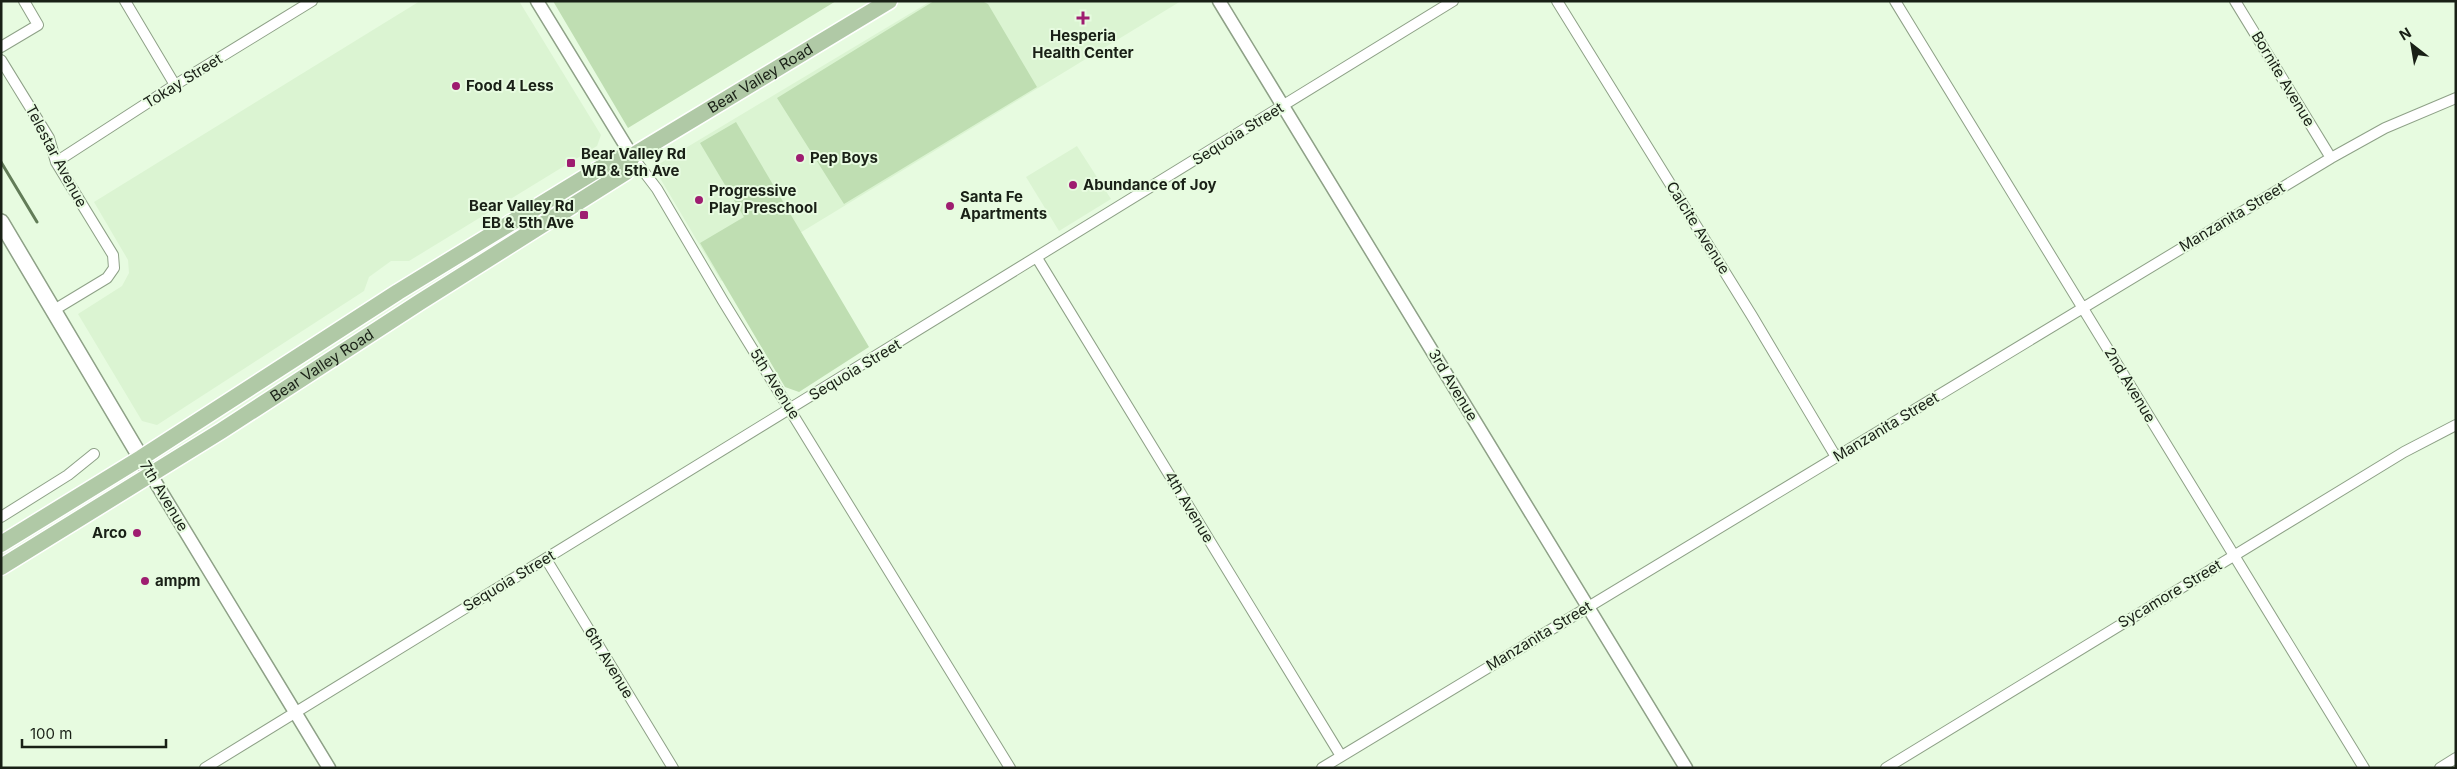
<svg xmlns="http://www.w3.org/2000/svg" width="2457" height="769" viewBox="0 0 2457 769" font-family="Inter,sans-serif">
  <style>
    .built { fill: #dbf4d2 }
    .green { fill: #bfdeb2 }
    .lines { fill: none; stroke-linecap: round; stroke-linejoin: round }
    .stream { stroke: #627c58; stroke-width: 3 }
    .minor-casing { stroke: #8ea187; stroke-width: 12 }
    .tertiary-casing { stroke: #8ea187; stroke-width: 15 }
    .secondary-casing { stroke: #8ea187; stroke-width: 18 }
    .primary-casing { stroke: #fff; stroke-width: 19 }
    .minor { stroke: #fff; stroke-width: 10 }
    .tertiary { stroke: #fff; stroke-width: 12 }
    .secondary { stroke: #fff; stroke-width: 15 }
    .primary { stroke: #b0c9a6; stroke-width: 16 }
    .poi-dot { fill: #9e1d70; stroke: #e7fbe0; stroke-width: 2 }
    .labels { text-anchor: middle; stroke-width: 4; stroke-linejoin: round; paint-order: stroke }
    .poi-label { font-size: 15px; font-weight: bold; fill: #192016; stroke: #e7fbe0; text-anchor: start }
    .street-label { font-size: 15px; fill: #192016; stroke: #e7fbe0 }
  </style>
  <rect width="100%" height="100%" fill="#e7fbe0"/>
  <path class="built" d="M420 1H519L601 135 597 146 409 261H391L369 277 364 291 157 425 142 421 78 314 122 286 129 273 128 260 94 202Z
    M931 1H1181L721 281 660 178 659 164Z
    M1077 146 1111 199 1059 231 1026 177Z"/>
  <path class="green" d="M553 1H836L628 128Z
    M934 1H982L988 4 1037 87 844 204 777 98Z
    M736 122 869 347 799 392 785 387 700 243 744 217 700 143Z"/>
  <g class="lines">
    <path class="stream" d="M1 162 37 222"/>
    <g class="minor-casing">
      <path id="minor" d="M125 1 175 85
        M1557 1 1752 316 1836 457
        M1895 1 2364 768
        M2235 1 2331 158
        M1 47 38 25 24 1
        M1 60 49 138 56 162 113 255 114 268 107 278 54 310
        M632 156 657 189 723 301 1010 768
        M56 162 175 85 312 1
        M1037 258 1341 756
        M1 517 68 475 94 454
        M546 559 673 768
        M205 768 1453 1
        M1322 768 2331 158 2385 128 2456 98
        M1886 768 2404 452 2456 425
        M2440 768 2456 758"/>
    </g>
    <g class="tertiary-casing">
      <path id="tertiary" d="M537 1 632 156
        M1219 1 1686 768
        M151 475 329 768"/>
    </g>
    <g class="secondary-casing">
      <path id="secondary" d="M1 222 151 475"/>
    </g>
    <g class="primary-casing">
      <g id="primary">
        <path id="s1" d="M1 544 141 458 398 292 615 159 632 156 889 1"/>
        <path id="s2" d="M1 567 221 431 420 302 626 172 632 156"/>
      </g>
    </g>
    <use href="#minor" class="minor"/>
    <use href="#tertiary" class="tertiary"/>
    <use href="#secondary" class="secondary"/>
    <use href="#primary" class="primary"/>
  </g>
  <g class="poi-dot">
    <path d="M1080.5 10.5h5v5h5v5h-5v5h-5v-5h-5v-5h5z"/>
    <circle cx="456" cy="86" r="5"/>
    <circle cx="800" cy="158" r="5"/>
    <rect x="566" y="158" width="10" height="10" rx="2.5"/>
    <circle cx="1073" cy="185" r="5"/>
    <circle cx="699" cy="200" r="5"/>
    <circle cx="950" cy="206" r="5"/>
    <rect x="579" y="210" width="10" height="10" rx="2.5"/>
    <circle cx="137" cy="533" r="5"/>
    <circle cx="145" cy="581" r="5"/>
  </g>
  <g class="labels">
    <g class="poi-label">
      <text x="1083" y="41" text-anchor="middle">Hesperia<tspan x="1083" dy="17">Health Center</tspan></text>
      <text x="466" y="91">Food 4 Less</text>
      <text x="581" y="159">Bear Valley Rd<tspan x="581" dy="17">WB &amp; 5th Ave</tspan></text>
      <text x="810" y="163">Pep Boys</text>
      <text x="1083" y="190">Abundance of Joy</text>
      <text x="709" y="196">Progressive<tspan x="709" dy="17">Play Preschool</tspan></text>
      <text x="960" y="202">Santa Fe<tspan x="960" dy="17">Apartments</tspan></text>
      <text x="574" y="211" text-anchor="end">Bear Valley Rd<tspan x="574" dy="17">EB &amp; 5th Ave</tspan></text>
      <text x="127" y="538" text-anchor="end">Arco</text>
      <text x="155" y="586">ampm</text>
    </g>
    <g class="street-label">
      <text dy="5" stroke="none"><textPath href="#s1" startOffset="892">Bear Valley Road</textPath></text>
      <text transform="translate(2283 79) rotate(59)" y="5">Bornite Avenue</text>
      <text transform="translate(183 81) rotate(-32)" y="5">Tokay Street</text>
      <text transform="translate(1238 134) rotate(-32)" y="5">Sequoia Street</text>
      <text transform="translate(56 156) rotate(62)" y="5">Telestar Avenue</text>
      <text transform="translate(2232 217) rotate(-31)" y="5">Manzanita Street</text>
      <text transform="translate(1698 228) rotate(58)" y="5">Calcite Avenue</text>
      <text dy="5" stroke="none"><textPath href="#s2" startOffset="379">Bear Valley Road</textPath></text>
      <text transform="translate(855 370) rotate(-31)" y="5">Sequoia Street</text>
      <text transform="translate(775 384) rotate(58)" y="5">5th Avenue</text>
      <text transform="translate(1453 385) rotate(59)" y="5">3rd Avenue</text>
      <text transform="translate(2130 385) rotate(59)" y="5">2nd Avenue</text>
      <text transform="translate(1886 427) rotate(-31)" y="5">Manzanita Street</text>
      <text transform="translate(164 496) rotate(59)" y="5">7th Avenue</text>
      <text transform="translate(1189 507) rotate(59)" y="5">4th Avenue</text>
      <text transform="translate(509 581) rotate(-31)" y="5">Sequoia Street</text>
      <text transform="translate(2170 594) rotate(-31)" y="5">Sycamore Street</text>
      <text transform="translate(1539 636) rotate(-31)" y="5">Manzanita Street</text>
      <text transform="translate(609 663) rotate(59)" y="5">6th Avenue</text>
    </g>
  </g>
  <rect width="2457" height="769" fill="none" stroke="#192016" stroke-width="5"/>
  <g transform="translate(2412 45) rotate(329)" stroke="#e7fbe0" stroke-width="4" paint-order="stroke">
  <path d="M0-4L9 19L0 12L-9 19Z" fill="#192016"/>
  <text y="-8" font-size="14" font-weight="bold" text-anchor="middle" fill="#192016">N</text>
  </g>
  <path d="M22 739v8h144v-8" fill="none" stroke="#192016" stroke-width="2.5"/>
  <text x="30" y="739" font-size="15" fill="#192016" stroke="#e7fbe0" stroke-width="4" paint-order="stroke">100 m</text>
</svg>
